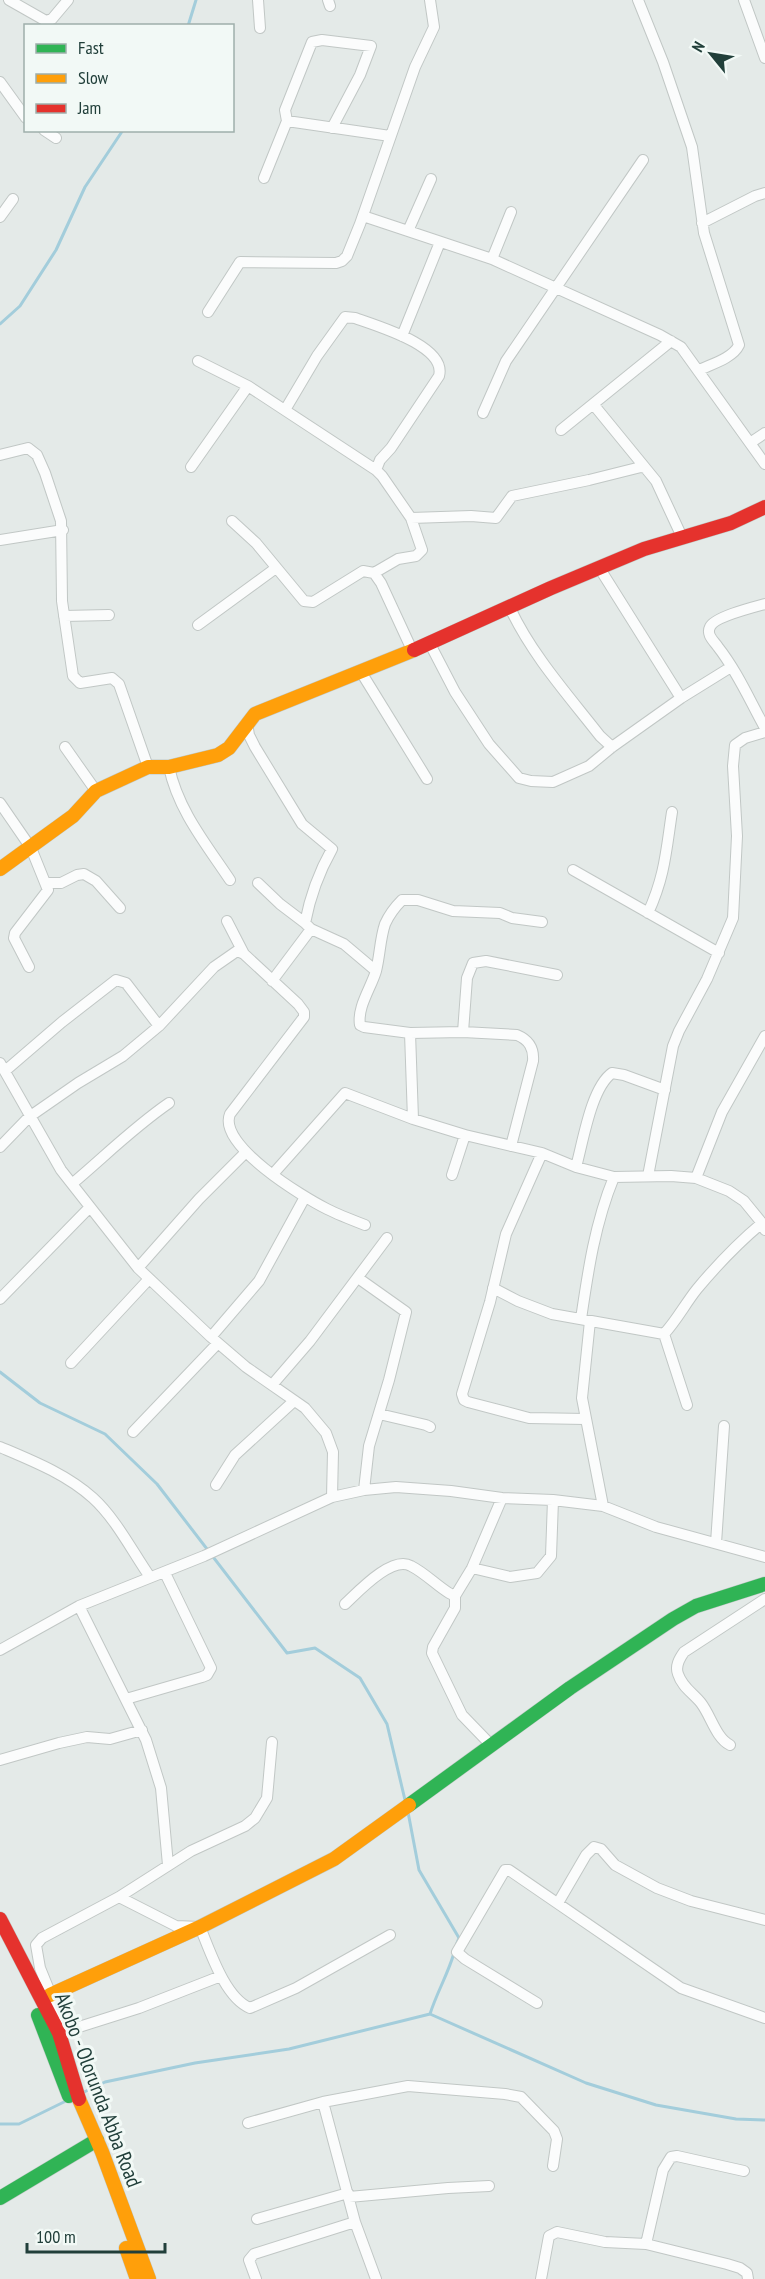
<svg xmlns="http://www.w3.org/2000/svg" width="765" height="2279" viewBox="0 0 765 2279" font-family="'PT Sans Narrow',sans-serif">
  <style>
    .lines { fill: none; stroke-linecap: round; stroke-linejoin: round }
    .stream { stroke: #a3cddb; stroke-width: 3 }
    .street-casing { stroke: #c1c7c5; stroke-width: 12 }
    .fast-casing { stroke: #bfc8c5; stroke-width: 15 }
    .slow-casing { stroke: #bfc8c5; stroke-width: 15 }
    .jam-casing { stroke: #bfc8c5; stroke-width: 15 }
    .street { stroke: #fbfcfc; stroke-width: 10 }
    .fast { stroke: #30b455; stroke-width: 14 }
    .slow { stroke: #ff9f0a; stroke-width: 14 }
    .jam { stroke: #e5322d; stroke-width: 14 }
    .labels { text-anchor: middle; stroke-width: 6; stroke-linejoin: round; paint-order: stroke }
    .street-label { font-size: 21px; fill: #213f3a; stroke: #f2f9f6 }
  </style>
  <rect width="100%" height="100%" fill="#e4eae8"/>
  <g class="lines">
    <path class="stream" d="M188 26 196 0
      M0 324 20 306 56 250 85 187 123 130
      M0 1372 40 1403 105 1434 157 1484 287 1653 315 1648 360 1678 387 1724 405 1800
      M408 1812 419 1870 459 1938 457 1943
      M430 2014C437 1992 448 1974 454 1953
      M82 2093 105 2082 195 2063 289 2049 430 2014 586 2083 656 2105 736 2119 765 2120
      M0 2124H19L68 2100"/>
    <g class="street-casing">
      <path id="street" d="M9 0 46 21 52 19 68 0
        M258 0 260 28
        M328 0 330 6
        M638 0 663 62 692 147 704 233 739 345C733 358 712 364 699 370
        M744 0 765 58
        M0 82 26 118
        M332 128 360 75 371 46 322 40 312 42 285 110 287 121 390 136
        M44 130 56 138
        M264 178 287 121
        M363 216 492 259 660 335 681 347 765 464
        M0 217 13 199
        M702 223 755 196 765 193
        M408 231 431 179
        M492 259 511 212
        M208 312 240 262 336 263 342 261 347 256 360 224 415 67 434 27 430 0
        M402 336 440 242
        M198 361 248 386 376 470 382 476 411 518 422 550 416 556 398 559 374 573
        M593 404 656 481 682 537
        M285 410 317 356 345 317 355 318C377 326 447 346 439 376L391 448 380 460 376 470
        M483 413 506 361 643 160
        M561 430 671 341
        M750 443 765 433
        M0 455 28 448 37 455 45 473 61 521 62 601 73 676 80 683 112 678 119 684 148 767
        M191 467 248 386
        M411 518 471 516 496 518 512 496 589 480 641 467 645 468
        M232 521 256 543 304 601 313 602 363 571 374 573 381 583 412 650
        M0 540 63 530
        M600 569 681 698
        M765 604C754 607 714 617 710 627 706 635 714 641 718 647 737 671 750 701 765 728
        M510 608C532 655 568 695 600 736L612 747
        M64 616 109 615
        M198 625 276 568
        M430 644 455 692 489 744 519 778 531 781 553 782 589 766 612 747 681 698 731 667
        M361 672 427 779
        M247 723 249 735 255 747 302 824 332 849C319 872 310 897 305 923L311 929 272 981
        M65 747 96 791
        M169 767C178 810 206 844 230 880
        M0 803 31 848 48 890 15 933 14 938 29 967
        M573 870 719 953
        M46 883H61L77 875 84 874 96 881 120 908
        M258 883 280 904 305 923
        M648 913C665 876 666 851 672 812
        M227 921 244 954
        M311 929 344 944 376 971
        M463 1032 467 978 473 963 486 961 557 975
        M410 1033 413 1119
        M0 1063 61 1170 138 1268 211 1337 246 1367 305 1408 326 1433 333 1452 332 1497
        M5 1071 62 1022 116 980 126 983 159 1026
        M511 1146 533 1061C534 1048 529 1040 517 1035L463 1032 410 1033 364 1027 360 1025C357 1007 371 988 376 971 380 955 380 939 385 924 389 915 395 907 402 900H418L453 911 500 913 512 918 542 922
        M0 1147 29 1117 78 1083 123 1056 159 1026 214 967 237 951 244 954 298 1004 304 1012V1017L230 1114C217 1145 303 1197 327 1209 339 1215 352 1220 365 1225
        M542 1153 506 1234 490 1302 462 1394 464 1400 468 1402 529 1418 585 1419
        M576 1167C583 1142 591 1088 612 1073L624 1075 665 1090
        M273 1174 345 1093 413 1119 465 1135 542 1153 576 1167 614 1177 671 1176 696 1178 729 1191 744 1201 762 1223 765 1230
        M452 1175 465 1135
        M648 1176 673 1046 679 1031 707 979 733 918 737 836 733 766 735 745 745 738 765 732
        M696 1178 722 1112 765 1036
        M73 1183C105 1156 134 1127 169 1103
        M138 1268 199 1199 245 1153
        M358 1278 406 1312 389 1380 369 1446 364 1490
        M493 1288 518 1301 552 1314 664 1334C677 1320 685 1304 697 1289 717 1265 738 1243 762 1223
        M0 1299 90 1207
        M581 1319C588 1271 595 1223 614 1177
        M590 1321 582 1398 603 1506
        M664 1334 687 1405
        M211 1337 259 1281 305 1197
        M71 1363 149 1279
        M272 1385 310 1341 387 1238
        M379 1414 426 1425 430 1427
        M133 1432 218 1343
        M0 1447C33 1461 66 1474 93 1498 116 1519 132 1551 150 1577
        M216 1485 235 1455 294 1401
        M716 1543 724 1426
        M472 1568 510 1577 537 1573 551 1556 553 1500
        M345 1604C358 1592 392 1555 411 1566 425 1573 436 1585 449 1593L455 1596
        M79 1606 146 1740 161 1788 168 1865
        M0 1650 79 1606 204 1556 332 1497 364 1490 396 1487 451 1491 502 1498 553 1500 603 1506 656 1527 765 1557
        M126 1699 202 1677 207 1675 211 1668 165 1573
        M491 1745 462 1715 432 1653 433 1647 455 1608V1596L472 1568 502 1498
        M730 1745C716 1738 711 1716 701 1703 693 1693 682 1687 678 1674 675 1666 679 1659 684 1652L765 1599
        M0 1760 59 1743 87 1737 110 1739 142 1730
        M119 1897 176 1926 200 1927C210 1951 225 1998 250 2008L296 1988 390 1935
        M558 1903 586 1855 594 1847 601 1849 615 1865 657 1888 691 1901 765 1920
        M537 2003 465 1959 457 1952 505 1870H509L681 1988 765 2018
        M66 2032 40 1968 36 1945 42 1938 119 1897 191 1851 245 1826 255 1818 267 1798 272 1742
        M60 2033 139 2008 221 1976
        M323 2102 355 2222 376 2279
        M248 2123 323 2102 408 2086 505 2094 521 2097 554 2131 557 2139 553 2166
        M349 2197 448 2188 489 2186
        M257 2219 348 2193
        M646 2244 663 2170 671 2157 677 2156 744 2171
        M256 2279 249 2260 254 2254 355 2222
        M541 2279 549 2236 557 2232 605 2242 646 2244 727 2264 740 2268 747 2273 748 2279"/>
    </g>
    <g class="fast-casing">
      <path id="fast" d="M409 1805 570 1688 673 1619 696 1606 765 1584
        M38 2015 69 2096
        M0 2198 97 2140"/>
    </g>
    <g class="slow-casing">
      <path id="slow" d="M0 869 73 816 96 791 148 767H169L218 755 229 748 255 714 414 650
        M50 1995 200 1927 334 1859 409 1805
        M79 2099 102 2152 149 2279
        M126 2248 137 2279"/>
    </g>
    <g class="jam-casing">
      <path id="jam" d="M414 650 551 588 644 549 731 523 765 507
        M0 1919 59 2033 79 2099"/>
    </g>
    <use href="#street" class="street"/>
    <use href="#fast" class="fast"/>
    <use href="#slow" class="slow"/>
    <use href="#jam" class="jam"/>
  </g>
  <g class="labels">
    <g class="street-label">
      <text transform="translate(98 2090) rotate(69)" y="7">Akobo - Olorunda Abba Road</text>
    </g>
  </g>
  <rect x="24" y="24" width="210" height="108" fill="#f2f9f6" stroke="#9eafab" stroke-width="1.5"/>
  <rect x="36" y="44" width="30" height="9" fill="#30b455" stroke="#9eafab" stroke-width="1.5"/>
  <text x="78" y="54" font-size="18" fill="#213f3a">Fast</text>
  <rect x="36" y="74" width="30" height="9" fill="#ff9f0a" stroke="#9eafab" stroke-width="1.5"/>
  <text x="78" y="84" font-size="18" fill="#213f3a">Slow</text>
  <rect x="36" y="104" width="30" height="9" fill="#e5322d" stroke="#9eafab" stroke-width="1.5"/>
  <text x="78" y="114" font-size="18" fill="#213f3a">Jam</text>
  <g transform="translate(711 54) rotate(300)" stroke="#f2f9f6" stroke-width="4.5" paint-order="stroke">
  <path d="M0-4.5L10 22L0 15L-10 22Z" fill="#213f3a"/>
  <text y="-9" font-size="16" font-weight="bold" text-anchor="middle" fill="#213f3a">N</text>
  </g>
  <path d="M27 2243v9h138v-9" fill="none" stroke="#213f3a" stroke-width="3"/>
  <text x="36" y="2243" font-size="18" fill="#213f3a" stroke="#f2f9f6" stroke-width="4.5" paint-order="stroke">100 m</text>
</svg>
